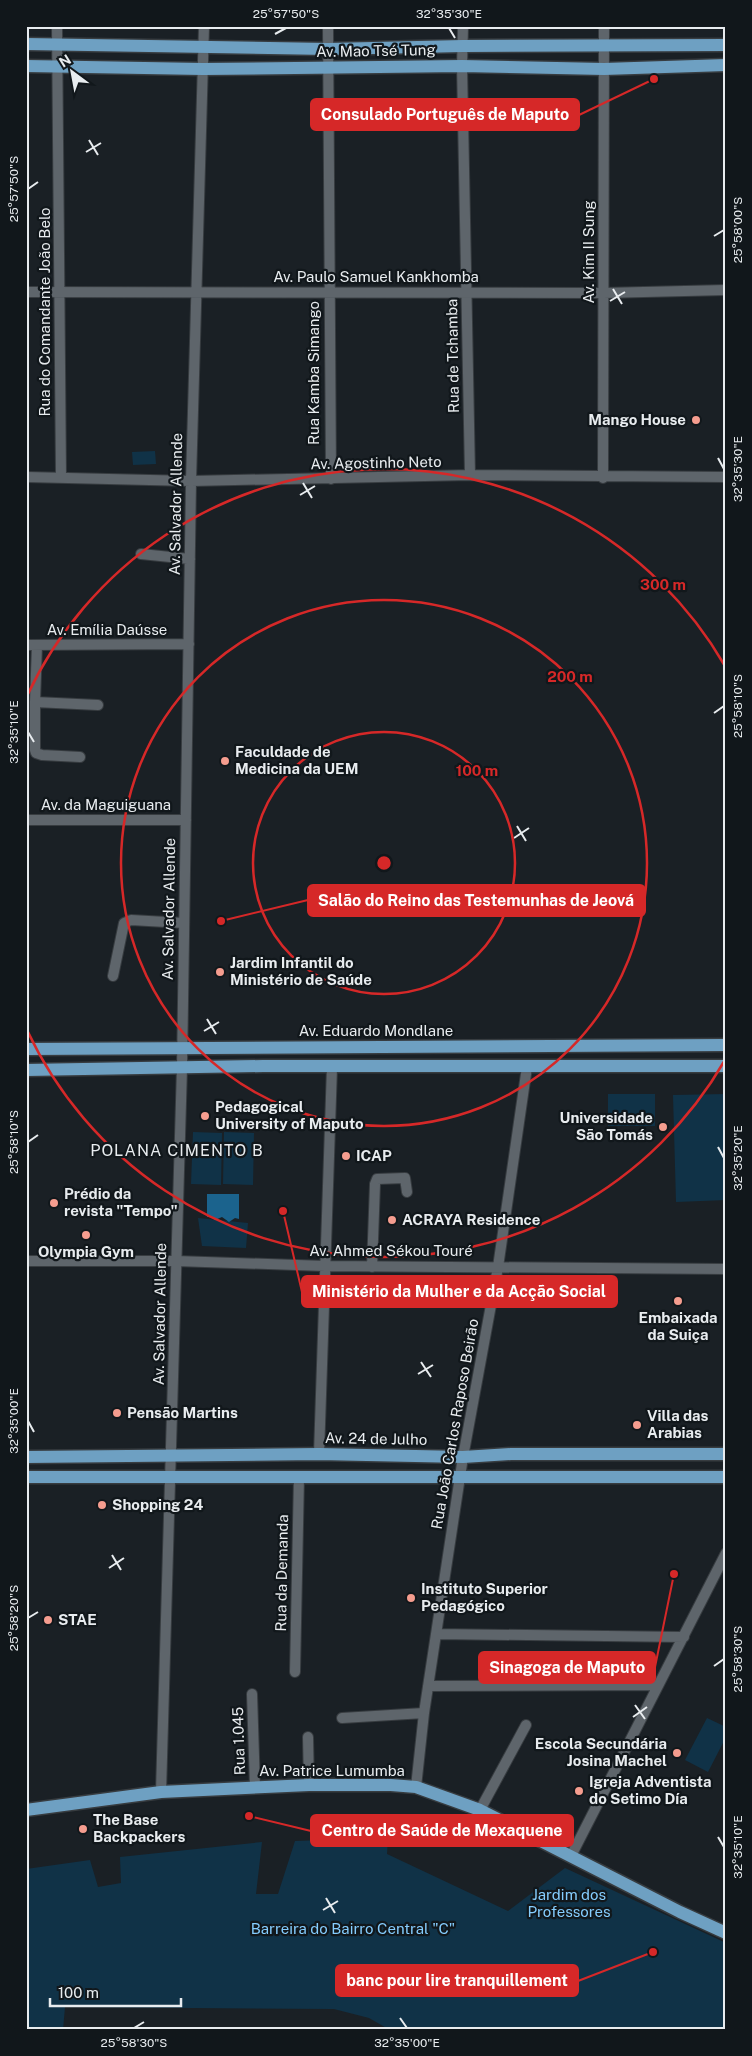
<svg xmlns="http://www.w3.org/2000/svg" width="752" height="2056" viewBox="0 0 752 2056" font-family="'Public Sans',sans-serif">
  <style>
    .green { fill: #103247 }
    .water { fill: #1b638d }
    .lines { fill: none; stroke-linecap: round; stroke-linejoin: round }
    .minor-casing { stroke: #373c40; stroke-width: 12 }
    .major-casing { stroke: #373c40; stroke-width: 15 }
    .minor { stroke: #5e656b; stroke-width: 10 }
    .major { stroke: #6ea0c2; stroke-width: 12 }
    .ticks { fill: none; stroke: #e8ecef; stroke-width: 2 }
    .ring { fill: none; stroke: #d62828; stroke-width: 2.5 }
    .poi-dot { fill: #f59d8f; stroke: #11171b; stroke-width: 2 }
    .labels { text-anchor: middle; stroke-width: 4.5; stroke-linejoin: round; paint-order: stroke }
    .street-label { font-size: 15px; fill: #e8ecef; stroke: #11171b }
    .poi-label { font-size: 15px; font-weight: bold; fill: #e8ecef; stroke: #11171b; text-anchor: start }
    .park-label { font-size: 15px; fill: #85cdfe; stroke: #11171b }
    .neighbourhood-label { font-size: 16px; letter-spacing: 1px; fill: #e8ecef; stroke: #11171b }
    .centre { fill: #d62828; stroke: #11171b; stroke-width: 2.5 }
    .ring-label { font-size: 15px; text-anchor: middle; font-weight: bold; fill: #d62828; stroke: #11171b; stroke-width: 4.5; stroke-linejoin: round; paint-order: stroke }
    .leader { fill: none; stroke: #d62828; stroke-width: 2 }
    .callout-dot { fill: #d62828; stroke: #11171b; stroke-width: 2 }
    .callout { fill: #d62828; stroke: #d62828; stroke-width: 2 }
    .callout-label { font-size: 16px; text-anchor: middle; font-weight: bold; fill: #fff }
    .neatline { fill: none; stroke: #e8ecef; stroke-width: 2 }
    .ticks-label { font-size: 12px; text-anchor: middle; fill: #e8ecef }
  </style>
  <rect width="100%" height="100%" fill="#1a2025"/>
  <path class="green" d="M155 451 156 464 133 465 132 452Z
    M608 1094H655V1126H608Z
    M726 1094V1200L676 1202 673 1095Z
    M193 1132 222 1133 221 1185 191 1184Z
    M224 1132 254 1133 253 1185 223 1184Z
    M198 1218 248 1223 246 1248 202 1246Z
    M707 1718 726 1727V1737L708 1772 685 1760Z
    M388 1838 387 1854 508 1911 565 1868 726 1943V2030H390L369 2018 334 2009 65 2007 63 2030H26V1869L90 1860 98 1887 121 1883 120 1857 262 1842 256 1894H278L295 1841Z"/>
  <path class="water" d="M207 1194H239V1219L235 1218 229 1222 222 1217 215 1220 211 1217H207Z"/>
  <g class="lines">
    <g class="minor-casing">
      <path id="minor" d="M57 26 61 477
        M328 26 331 479
        M463 26 462 66 470 475
        M26 292 603 293 726 290
        M26 477 191 481 470 475 726 477
        M603 478 604 26
        M141 554 190 559
        M26 645 189 644
        M37 645 35 702 98 705
        M35 702V750L36 753 42 755 80 757
        M26 820H186
        M113 976 124 923 131 920 184 923
        M26 1261H176L325 1266 726 1269
        M372 1267 375 1184 377 1179 405 1178 407 1192
        M319 1454 332 1067
        M437 1634 684 1637
        M295 1672 299 1476
        M428 1686 658 1685
        M252 1694 255 1787
        M342 1718 424 1713
        M308 1737 309 1785
        M416 1787 424 1713 463 1457 498 1267 527 1067
        M161 1792 182 1067 191 481 204 26
        M480 1810 526 1725
        M571 1856 726 1553"/>
    </g>
    <g class="major-casing">
      <path id="major" d="M26 44 328 49 463 46 726 45
        M26 66 203 69 462 66 604 69 726 65
        M26 1049 726 1045
        M26 1070 263 1066H726
        M26 1457 319 1454 463 1457 511 1454H726
        M26 1477H726
        M26 1810 161 1792 309 1785H391L416 1787 480 1810 680 1912 726 1933"/>
    </g>
    <use href="#minor" class="minor"/>
    <use href="#major" class="major"/>
  </g>
  <path class="ticks" d="M449 28 455 38M275 34 286 28M89 140 98 155M86 152 101 143M28 189 38 182M714 236 724 230M613 289 622 304M610 301 625 292M718 458 724 469M303 483 312 498M300 495 315 486M714 713 724 706M28 732 34 742M517 826 526 841M514 838 529 828M207 1019 216 1034M204 1031 219 1022M28 1142 38 1135M718 1147 724 1158M421 1362 431 1377M418 1374 433 1365M28 1421 34 1432M112 1555 121 1570M109 1568 124 1558M28 1618 38 1612M714 1666 724 1659M635 1705 645 1719M633 1717 647 1707M718 1837 724 1847M326 1898 335 1913M323 1910 338 1901M400 2018 407 2028M134 2028 144 2022"/>
  <g class="ring">
    <circle cx="384" cy="863" r="131"/>
    <circle cx="384" cy="863" r="263"/>
    <path d="M725 1060A394 394 0 0 1 27 1030M27 696A394 394 0 0 1 725 666"/>
  </g>
  <g class="poi-dot">
    <circle cx="696" cy="420" r="5"/>
    <circle cx="225" cy="761" r="5"/>
    <circle cx="220" cy="972" r="5"/>
    <circle cx="205" cy="1116" r="5"/>
    <circle cx="663" cy="1127" r="5"/>
    <circle cx="346" cy="1156" r="5"/>
    <circle cx="54" cy="1203" r="5"/>
    <circle cx="392" cy="1220" r="5"/>
    <circle cx="86" cy="1235" r="5"/>
    <circle cx="678" cy="1301" r="5"/>
    <circle cx="117" cy="1413" r="5"/>
    <circle cx="637" cy="1425" r="5"/>
    <circle cx="102" cy="1505" r="5"/>
    <circle cx="411" cy="1598" r="5"/>
    <circle cx="48" cy="1620" r="5"/>
    <circle cx="677" cy="1753" r="5"/>
    <circle cx="579" cy="1791" r="5"/>
    <circle cx="83" cy="1829" r="5"/>
  </g>
  <g class="labels">
    <g class="street-label">
      <text transform="translate(376 51) rotate(-1)" y="5">Av. Mao Tsé Tung</text>
      <text transform="translate(589 252) rotate(-90)" y="5">Av. Kim II Sung</text>
      <text x="376" y="282">Av. Paulo Samuel Kankhomba</text>
      <text transform="translate(45 312) rotate(-90)" y="5">Rua do Comandante João Belo</text>
      <text transform="translate(453 356) rotate(-91)" y="5">Rua de Tchamba</text>
      <text transform="translate(314 373) rotate(-90)" y="5">Rua Kamba Simango</text>
      <text transform="translate(376 463) rotate(-1)" y="5">Av. Agostinho Neto</text>
      <text transform="translate(176 504) rotate(-89)" y="5">Av. Salvador Allende</text>
      <text x="107" y="635">Av. Emília Daússe</text>
      <text x="106" y="810">Av. da Maguiguana</text>
      <text transform="translate(169 909) rotate(-89)" y="5">Av. Salvador Allende</text>
      <text x="376" y="1036">Av. Eduardo Mondlane</text>
      <text x="391" y="1256">Av. Ahmed Sékou Touré</text>
      <text transform="translate(160 1314) rotate(-89)" y="5">Av. Salvador Allende</text>
      <text transform="translate(455 1424) rotate(-80)" y="5">Rua João Carlos Raposo Beirão</text>
      <text transform="translate(376 1439) rotate(1)" y="5">Av. 24 de Julho</text>
      <text transform="translate(282 1573) rotate(-89)" y="5">Rua da Demanda</text>
      <text transform="translate(239 1741) rotate(-92)" y="5">Rua 1.045</text>
      <text x="332" y="1776">Av. Patrice Lumumba</text>
    </g>
    <g class="poi-label">
      <text x="686" y="425" text-anchor="end">Mango House</text>
      <text x="235" y="757">Faculdade de<tspan x="235" dy="17">Medicina da UEM</tspan></text>
      <text x="230" y="968">Jardim Infantil do<tspan x="230" dy="17">Ministério de Saúde</tspan></text>
      <text x="215" y="1112">Pedagogical<tspan x="215" dy="17">University of Maputo</tspan></text>
      <text x="653" y="1123" text-anchor="end">Universidade<tspan x="653" dy="17">São Tomás</tspan></text>
      <text x="356" y="1161">ICAP</text>
      <text x="64" y="1199">Prédio da<tspan x="64" dy="17">revista "Tempo"</tspan></text>
      <text x="402" y="1225">ACRAYA Residence</text>
      <text x="86" y="1257" text-anchor="middle">Olympia Gym</text>
      <text x="678" y="1323" text-anchor="middle">Embaixada<tspan x="678" dy="17">da Suiça</tspan></text>
      <text x="127" y="1418">Pensão Martins</text>
      <text x="647" y="1421">Villa das<tspan x="647" dy="17">Arabias</tspan></text>
      <text x="112" y="1510">Shopping 24</text>
      <text x="421" y="1594">Instituto Superior<tspan x="421" dy="17">Pedagógico</tspan></text>
      <text x="58" y="1625">STAE</text>
      <text x="667" y="1749" text-anchor="end">Escola Secundária<tspan x="667" dy="17">Josina Machel</tspan></text>
      <text x="589" y="1787">Igreja Adventista<tspan x="589" dy="17">do Setimo Día</tspan></text>
      <text x="93" y="1825">The Base<tspan x="93" dy="17">Backpackers</tspan></text>
    </g>
    <g class="park-label">
      <text x="569" y="1900">Jardim dos<tspan x="569" dy="17">Professores</tspan></text>
      <text x="353" y="1934">Barreira do Bairro Central "C"</text>
    </g>
    <g class="neighbourhood-label">
      <text x="177" y="1156">POLANA CIMENTO B</text>
    </g>
  </g>
  <circle cx="384" cy="863" r="8" class="centre"/>
  <g class="ring-label">
    <text x="663" y="590">300 m</text>
    <text x="570" y="682">200 m</text>
    <text x="477" y="776">100 m</text>
  </g>
  <path class="leader" d="M654 79L579 115M221 921L308 900M283 1211L302 1292M674 1574L655 1667M249 1816L311 1831M653 1952L578 1981"/>
  <g class="callout-dot">
    <circle cx="654" cy="79" r="5"/>
    <circle cx="221" cy="921" r="5"/>
    <circle cx="283" cy="1211" r="5"/>
    <circle cx="674" cy="1574" r="5"/>
    <circle cx="249" cy="1816" r="5"/>
    <circle cx="653" cy="1952" r="5"/>
  </g>
  <g class="callout">
    <rect x="311" y="99" width="268" height="31" rx="5"/>
    <rect x="308" y="885" width="337" height="31" rx="5"/>
    <rect x="302" y="1276" width="315" height="31" rx="5"/>
    <rect x="479" y="1652" width="176" height="31" rx="5"/>
    <rect x="311" y="1815" width="262" height="31" rx="5"/>
    <rect x="336" y="1965" width="242" height="31" rx="5"/>
  </g>
  <g class="callout-label">
    <text x="445" y="120">Consulado Português de Maputo</text>
    <text x="476" y="906">Salão do Reino das Testemunhas de Jeová</text>
    <text x="459" y="1297">Ministério da Mulher e da Acção Social</text>
    <text x="567" y="1673">Sinagoga de Maputo</text>
    <text x="442" y="1836">Centro de Saúde de Mexaquene</text>
    <text x="457" y="1986">banc pour lire tranquillement</text>
  </g>
  <rect width="752" height="2056" fill="none" stroke="#11171b" stroke-width="55"/>
  <g transform="translate(72 72) rotate(328)" stroke="#11171b" stroke-width="4" paint-order="stroke">
  <path d="M0-4L9 19L0 12L-9 19Z" fill="#e8ecef"/>
  <text y="-8" font-size="14" font-weight="bold" text-anchor="middle" fill="#e8ecef">N</text>
  </g>
  <path d="M50 1998v8h131v-8" fill="none" stroke="#e8ecef" stroke-width="2.5"/>
  <text x="58" y="1998" font-size="15" fill="#e8ecef" stroke="#11171b" stroke-width="4" paint-order="stroke">100 m</text>
  <rect x="28" y="28" width="696" height="2000" class="neatline"/>
  <g class="ticks-label">
    <text x="286" y="18">25°57'50"S</text>
    <text x="449" y="18">32°35'30"E</text>
    <text transform="translate(14 189) rotate(-90)" y="4">25°57'50"S</text>
    <text transform="translate(738 230) rotate(-90)" y="4">25°58'00"S</text>
    <text transform="translate(738 469) rotate(-90)" y="4">32°35'30"E</text>
    <text transform="translate(738 706) rotate(-90)" y="4">25°58'10"S</text>
    <text transform="translate(14 732) rotate(-90)" y="4">32°35'10"E</text>
    <text transform="translate(14 1142) rotate(-90)" y="4">25°58'10"S</text>
    <text transform="translate(738 1158) rotate(-90)" y="4">32°35'20"E</text>
    <text transform="translate(14 1421) rotate(-90)" y="4">32°35'00"E</text>
    <text transform="translate(14 1618) rotate(-90)" y="4">25°58'20"S</text>
    <text transform="translate(738 1659) rotate(-90)" y="4">25°58'30"S</text>
    <text transform="translate(738 1847) rotate(-90)" y="4">32°35'10"E</text>
    <text x="134" y="2047">25°58'30"S</text>
    <text x="407" y="2047">32°35'00"E</text>
  </g>
</svg>
